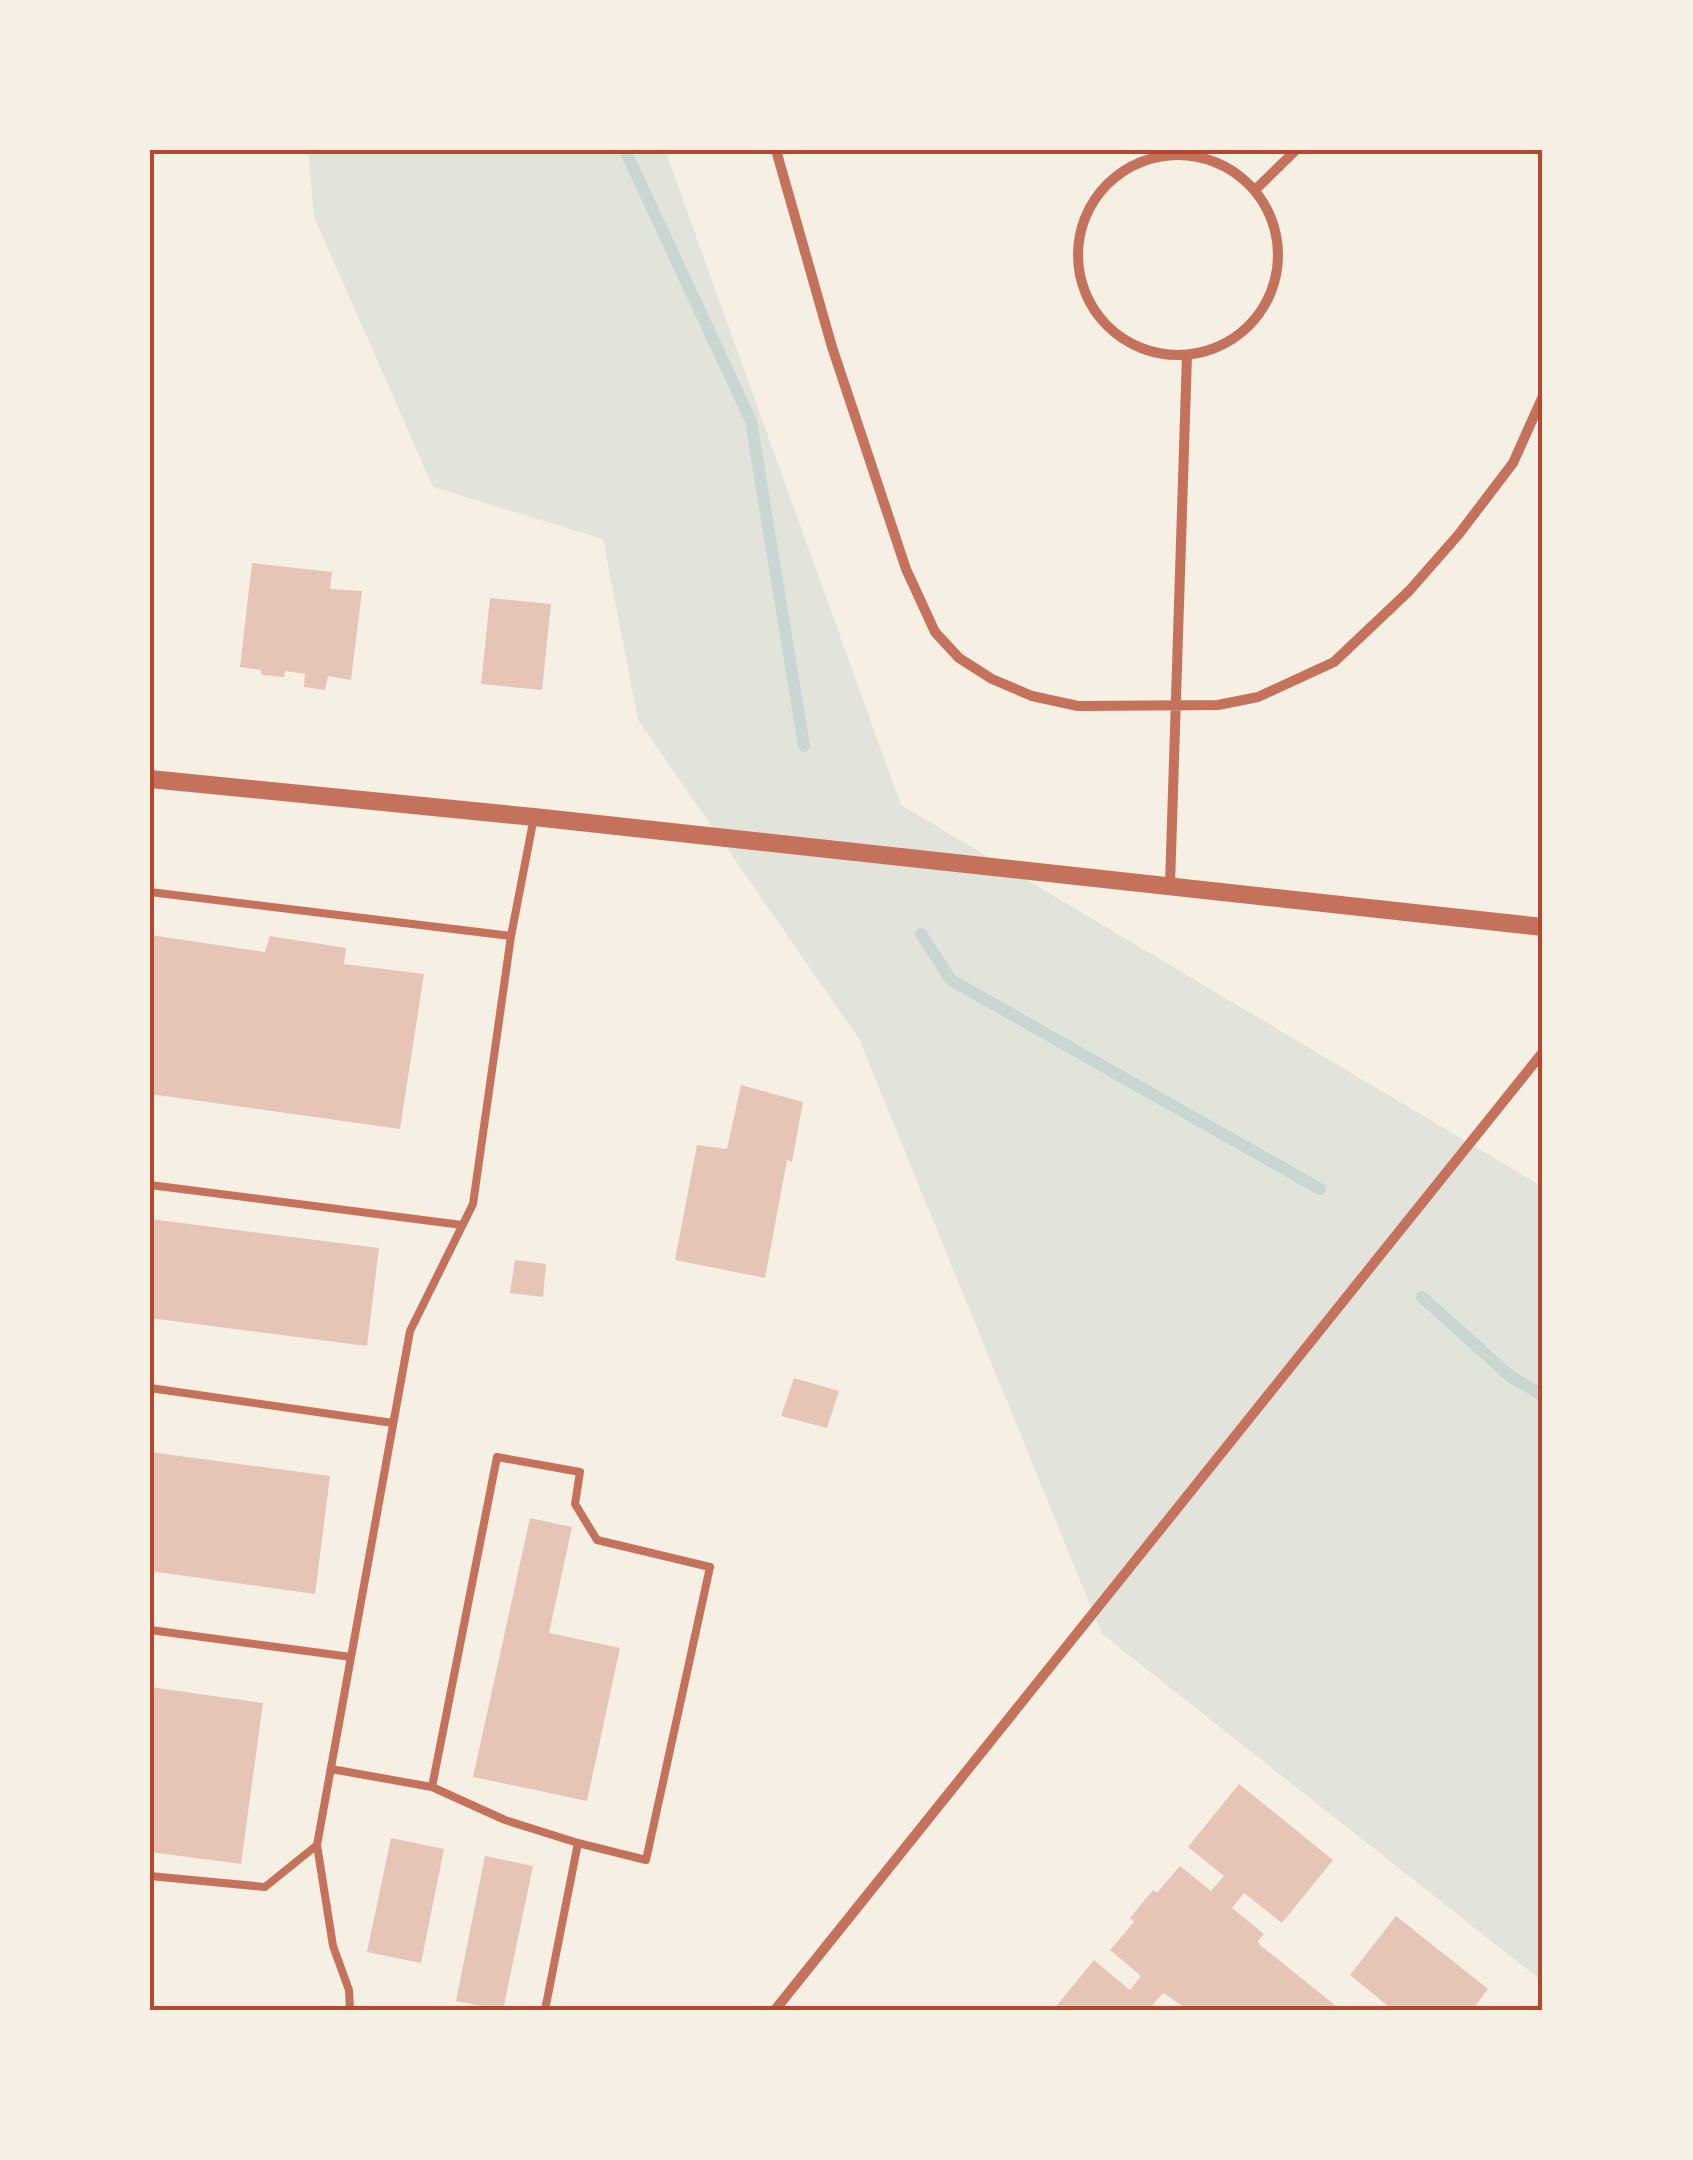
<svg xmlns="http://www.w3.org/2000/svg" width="1693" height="2160" viewBox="0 0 1693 2160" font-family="'Archivo Narrow',sans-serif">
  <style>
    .green { fill: #e2e4dc }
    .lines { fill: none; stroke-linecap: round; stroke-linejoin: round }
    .stream { stroke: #c9d6d2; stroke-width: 12 }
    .building { fill: #e6c5b7 }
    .service { stroke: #c5725c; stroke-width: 8 }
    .minor { stroke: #c5725c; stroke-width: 10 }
    .tertiary { stroke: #c5725c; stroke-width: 18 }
    .neatline { fill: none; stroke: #b5482f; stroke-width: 4 }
  </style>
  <rect width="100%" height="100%" fill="#f6efe4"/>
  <path class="green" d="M308 150H665L901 805 1543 1187V1982L1102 1634 859 1039 638 720 603 539 433 487 314 217Z"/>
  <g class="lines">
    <path class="stream" d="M625 150 751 421 804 746
      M921 934 951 980 1320 1189
      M1422 1297 1510 1376 1543 1396"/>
  </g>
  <path class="building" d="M252 563 332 572 330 589 362 591 351 680 328 676 325 690 304 687 305 674 285 671 284 677 261 675V670L240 667Z
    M490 598 551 604 542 690 481 684Z
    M150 935 265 952 270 936 346 948 344 964 424 974 400 1129 150 1094Z
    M741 1085 803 1102 792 1162 787 1160 765 1278 675 1260 697 1145 727 1149Z
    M150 1219 379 1248 367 1346 150 1318Z
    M515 1260 546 1264 543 1297 510 1293Z
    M794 1378 839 1391 827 1428 781 1416Z
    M150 1452 330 1476 315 1594 150 1571Z
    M530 1518 572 1527 549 1633 620 1648 587 1801 473 1777Z
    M150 1687 263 1703 241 1864 150 1852Z
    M1239 1784 1333 1860 1282 1923 1244 1893 1232 1908 1264 1934 1258 1941 1260 1945 1341 2010H1189L1163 1993 1151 2007 1154 2010H1053L1094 1960 1130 1990 1141 1976 1110 1950 1134 1922 1130 1918 1153 1890 1157 1893 1180 1866 1211 1891 1224 1876 1188 1847Z
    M391 1838 444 1849 421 1963 367 1952Z
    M485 1856 533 1866 503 2010 456 2001Z
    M1396 1916 1488 1989 1472 2010H1393L1350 1975Z"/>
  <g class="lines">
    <path class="service" d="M150 892 511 936
      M150 1185 462 1225
      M150 1388 393 1423
      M150 1630 351 1657
      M331 1769 432 1787 497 1457 580 1472 575 1504 597 1540 710 1567 646 1860 578 1843 545 2010
      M432 1787 505 1820 578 1843
      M317 1845 333 1946 349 1990 350 2010
      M150 1876 265 1887 317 1845 410 1331 473 1204 511 936 534 817"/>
    <path class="minor" d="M776 150 832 347 906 569 935 632 959 658 992 679 1032 696 1078 706 1218 705 1258 697 1334 662 1409 591 1459 534 1513 463 1543 396
      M1078 255a100 100 0 1 1 200 0a100 100 0 1 1-200 0Z
      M1255 190 1296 150
      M1170 885 1187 355
      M775 2010 1543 1052"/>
    <path class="tertiary" d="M150 779 534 817 1543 927"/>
  </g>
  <rect width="1693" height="2160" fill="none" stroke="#f6efe4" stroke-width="305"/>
  <rect x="152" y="152" width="1388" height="1856" class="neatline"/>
</svg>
